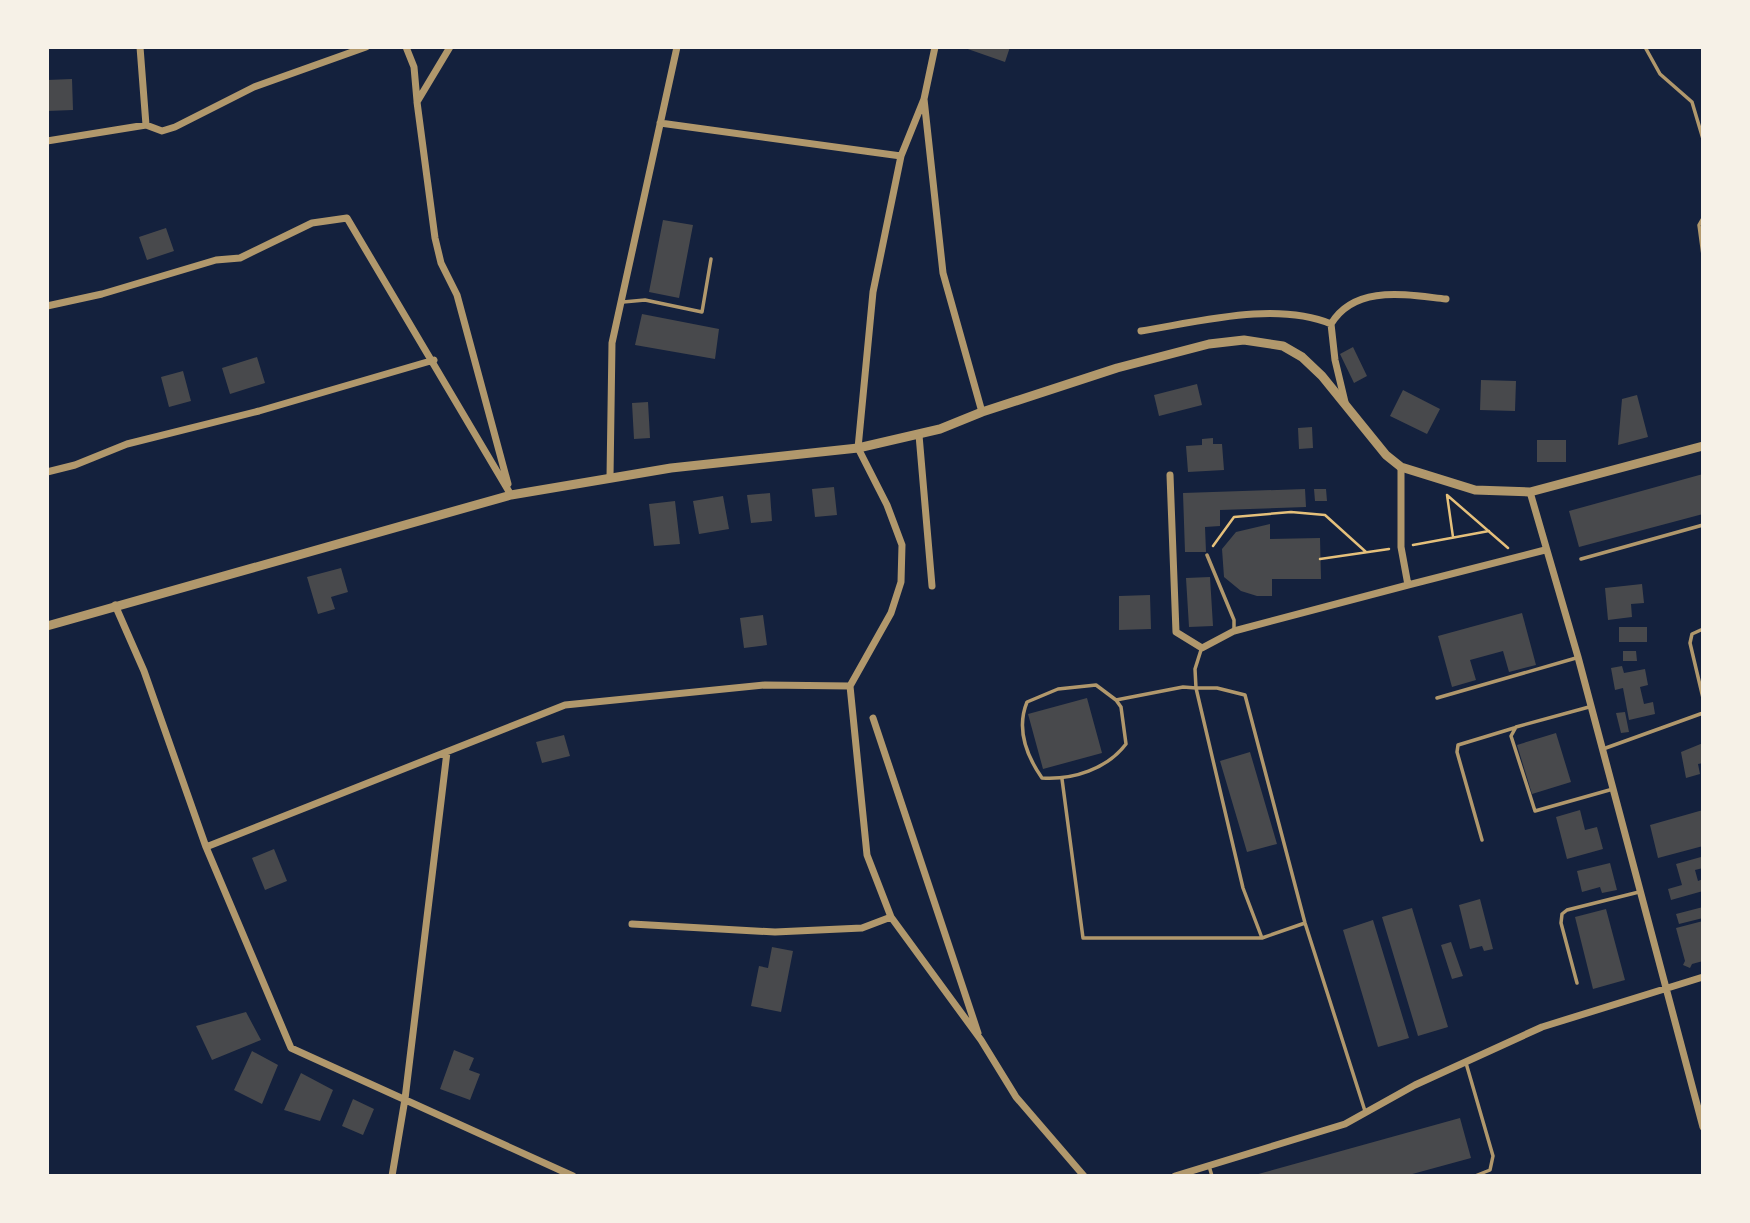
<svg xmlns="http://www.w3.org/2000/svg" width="1750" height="1223" viewBox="0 0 1750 1223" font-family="Inter,sans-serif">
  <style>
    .building { fill: #48494c }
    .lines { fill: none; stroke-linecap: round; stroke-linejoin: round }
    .path { stroke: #e5c07b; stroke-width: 2.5 }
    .service { stroke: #b1986c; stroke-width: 3.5 }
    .minor { stroke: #b1986c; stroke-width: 7 }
    .tertiary { stroke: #b1986c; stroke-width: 9 }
  </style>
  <rect width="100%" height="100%" fill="#14213d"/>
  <path class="building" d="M962 47H1010L1005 62Z
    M72 79 73 110 47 111V80Z
    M663 220 693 225 679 298 649 292Z
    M166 228 174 251 147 260 139 237Z
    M642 314 719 329 715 359 635 345Z
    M1353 347 1367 376 1354 383 1340 354Z
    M257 357 265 383 230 394 222 368Z
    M183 371 191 401 169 407 161 377Z
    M1481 380 1516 381 1515 411 1480 410Z
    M1197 384 1202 405 1159 416 1154 395Z
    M1403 390 1440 409 1427 434 1390 416Z
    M1637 395 1648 437 1618 445 1622 399Z
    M648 402 650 438 634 439 632 403Z
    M1312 427 1313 448 1299 449 1298 428Z
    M1213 438V444H1222L1224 470 1188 472 1186 446 1202 445V439Z
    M1537 440H1566V462H1537Z
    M1703 474V514L1579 547 1569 511Z
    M834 487 837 515 815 517 812 489Z
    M1305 489 1306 507 1220 510V526L1205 527 1206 552H1185L1183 493Z
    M1314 489H1326L1327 501H1315Z
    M770 493 772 521 751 523 747 495Z
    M723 496 729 529 699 534 693 501Z
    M675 501 680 544 654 546 649 504Z
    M1270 524V539L1320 538 1321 579H1272V596H1257L1241 591 1224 577 1222 549 1236 532Z
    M341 568 348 592 331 597 335 609 318 614 307 577Z
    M1210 577 1213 626 1189 627 1186 578Z
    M1642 584 1644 603 1631 604 1632 617 1608 620 1605 588Z
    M1150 595 1151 629 1119 630V596Z
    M1522 613 1536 665 1509 672 1503 651 1470 660 1476 680 1452 687 1438 636Z
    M763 615 767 645 744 648 740 618Z
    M1619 627H1647V642H1619Z
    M1623 651H1636L1637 661H1623Z
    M1622 666 1624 673 1645 669 1648 685 1640 687 1644 704 1653 702 1655 714 1629 720 1623 688 1615 690 1611 668Z
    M1087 698 1102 753 1043 769 1028 714Z
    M1625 712 1629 732 1621 733 1616 713Z
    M1556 733 1571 782 1532 794 1517 745Z
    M564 735 570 756 542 763 536 742Z
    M1703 743V763L1698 764 1700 774 1686 778 1681 752Z
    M1250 752 1277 844 1247 852 1220 761Z
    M1580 810 1585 830 1597 827 1603 849 1567 859 1556 817Z
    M1703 810V846L1658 858 1650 825Z
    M274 849 287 881 265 890 252 858Z
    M1701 857 1703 868 1695 870 1698 881 1703 879V891L1671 900 1668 889 1682 885 1676 864Z
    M1610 863 1617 890 1602 893 1600 887 1582 892 1577 871Z
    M1480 899 1493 949 1484 951 1482 946 1470 949 1459 905Z
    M1703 907V918L1679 924 1676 914Z
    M1412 908 1448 1027 1418 1036 1382 917Z
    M1606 909 1625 980 1593 989 1575 917Z
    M1373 920 1409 1038 1378 1047 1343 930Z
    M1703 921V961L1692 964 1690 968 1683 965 1685 961 1676 928Z
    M1451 942 1463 976 1452 979 1441 945Z
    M772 947 793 951 781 1012 751 1006 759 966 768 968Z
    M246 1012 261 1040 212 1060 196 1026Z
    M454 1050 474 1058 469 1070 480 1074 470 1100 440 1089Z
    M252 1051 278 1065 262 1104 234 1090Z
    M301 1073 333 1090 320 1121 284 1110Z
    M353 1099 374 1109 363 1135 342 1126Z
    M1460 1118 1471 1158 1405 1176H1251Z"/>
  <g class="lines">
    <path class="path" d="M1447 495 1508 548
      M1447 495 1453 537
      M1413 545 1489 531
      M1213 546 1234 517 1291 512 1325 515 1366 552
      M1320 559 1389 549"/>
    <path class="service" d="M1645 47 1660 74 1692 102 1703 139
      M1703 174V179
      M1703 218 1699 225 1703 255
      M623 302 645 300 702 312 711 259
      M1207 555 1234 620V631
      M1581 559 1703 525
      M1703 629 1692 634 1690 643 1703 698
      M1437 698 1576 658
      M1116 700 1121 707 1126 744C1107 769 1073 780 1042 778 1026 755 1016 729 1027 702L1058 689 1096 685 1116 700 1183 687 1196 688 1195 669 1201 650
      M1589 707 1516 727 1511 736 1535 811 1613 789
      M1603 749 1703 713
      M1062 779 1083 938H1262L1305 923
      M1482 840 1457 752 1458 745 1514 728
      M1262 938 1243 888 1196 688H1217L1245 695 1305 923 1365 1111
      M1577 983 1561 923 1562 914 1567 910 1639 892
      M1466 1063 1493 1156 1490 1170 1475 1176
      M1209 1166 1212 1176"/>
    <path class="minor" d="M140 47 146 125
      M406 47 414 67 417 101
      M450 47 417 102 435 238 441 263 457 295 508 484
      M935 47 924 99 943 273 982 412
      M924 99 901 156 873 292 858 448 887 505 902 545 901 582 891 613 850 686 867 855 891 917 981 1040 1016 1097 1084 1176
      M660 123 901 156
      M47 141 146 125 162 131 175 127 254 87 366 47
      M47 306 102 294 216 260 240 258 312 223 347 218 511 495
      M1331 324 1335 360 1345 402
      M1141 331C1198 322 1276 301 1331 324 1355 284 1407 295 1446 299
      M919 435 932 586
      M1401 467V547L1408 585 1545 550
      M47 472 75 465 127 444 259 411 434 360
      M1170 475 1176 632 1202 648 1234 631 1408 585
      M610 477 612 343 677 47
      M1530 492 1578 657 1703 1127
      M115 605 144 671 206 847 291 1048 573 1176
      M873 718 978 1033
      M206 847 565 705 765 685 850 686
      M632 924 775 932 862 928 891 917
      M392 1176 405 1099 447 752
      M1175 1176 1345 1124 1415 1085 1542 1027 1703 977"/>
    <path class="tertiary" d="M47 626 511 495 671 468 858 448 940 429 982 412 1117 368 1209 344 1244 340 1283 346 1302 357 1322 376 1386 455 1401 467 1475 490 1530 492 1703 446"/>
  </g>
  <rect width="1750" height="1223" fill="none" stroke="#f6f1e7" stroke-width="98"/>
</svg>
